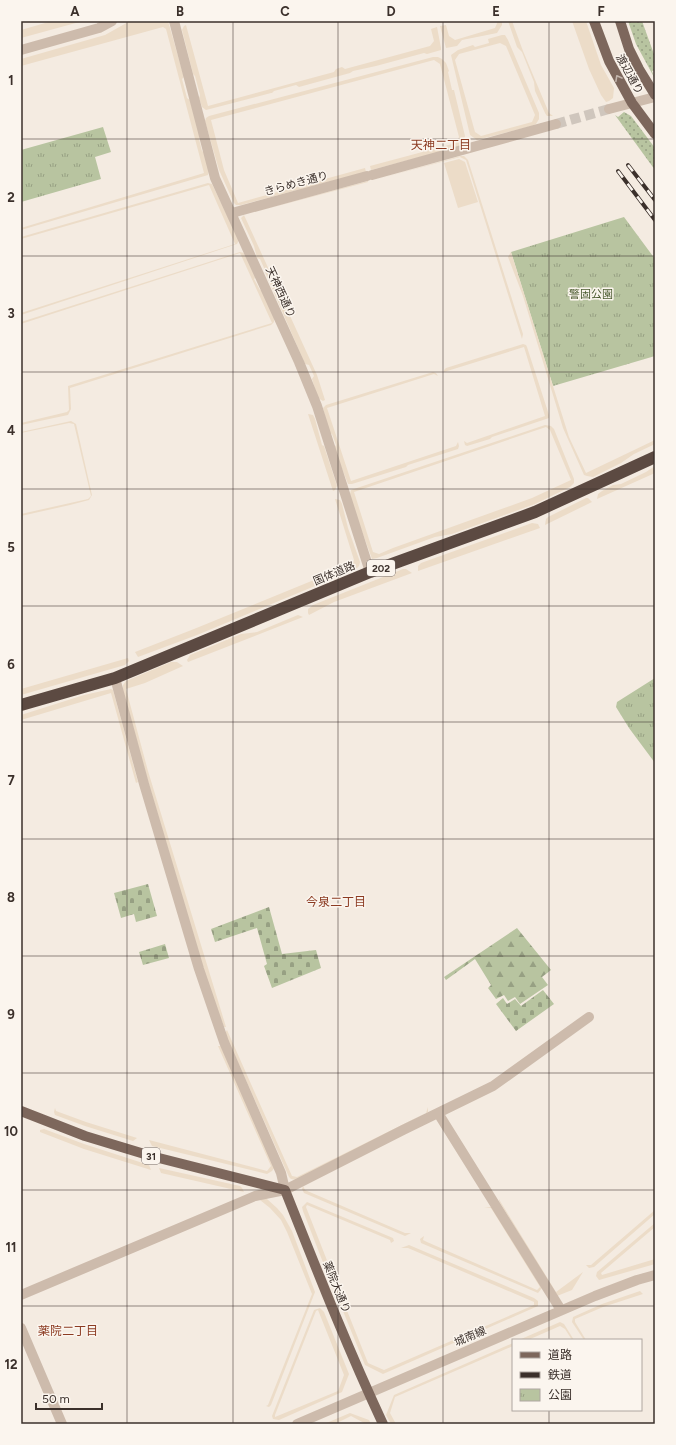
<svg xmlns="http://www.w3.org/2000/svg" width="676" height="1445" viewBox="0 0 676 1445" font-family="Figtree,'Noto Sans JP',sans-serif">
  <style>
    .grass { fill: url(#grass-dots) }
    .forest { fill: url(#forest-firs) }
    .cemetery { fill: url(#cemetery-stones) }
    .park { fill: url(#park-tufts) }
    .plaza { fill: #ecdcc8; fill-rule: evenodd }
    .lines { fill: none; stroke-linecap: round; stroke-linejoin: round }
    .minor-tunnel { stroke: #cfc6bd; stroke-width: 10; stroke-dasharray: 10 5; stroke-linecap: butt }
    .minor { stroke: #cdbbac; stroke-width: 10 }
    .major { stroke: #7d675c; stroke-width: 10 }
    .highway { stroke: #5c4a42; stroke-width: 12 }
    .rail-casing { stroke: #3b302b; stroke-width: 4 }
    .rail { stroke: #fbf5ee; stroke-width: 2.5; stroke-dasharray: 8; stroke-linecap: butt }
    .oneway { stroke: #c2b5ac }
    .grid { fill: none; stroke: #3b302b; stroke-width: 1; stroke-opacity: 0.55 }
    .labels { text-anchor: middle; stroke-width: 3; stroke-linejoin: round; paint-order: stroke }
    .shield { fill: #fbf5ee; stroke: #756b66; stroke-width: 1 }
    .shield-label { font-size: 10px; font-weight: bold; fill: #3b302b }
    .street-label { font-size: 11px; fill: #3b302b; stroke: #fbf5ee }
    .park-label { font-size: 11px; fill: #4a5a2e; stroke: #fbf5ee }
    .neighbourhood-label { font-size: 12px; fill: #8c3b22; stroke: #fbf5ee }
    .neatline { fill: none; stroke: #3b302b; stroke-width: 1.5 }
    .grid-label { font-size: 13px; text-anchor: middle; font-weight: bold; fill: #3b302b }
  </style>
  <defs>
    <pattern id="grass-dots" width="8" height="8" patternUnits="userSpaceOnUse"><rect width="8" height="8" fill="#b8c4a0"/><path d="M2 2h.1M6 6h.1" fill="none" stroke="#97a083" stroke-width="1.8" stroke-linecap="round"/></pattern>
    <pattern id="forest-firs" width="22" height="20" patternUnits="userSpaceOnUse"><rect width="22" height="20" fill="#b8c4a0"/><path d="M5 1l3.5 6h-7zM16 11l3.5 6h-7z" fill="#97a083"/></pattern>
    <pattern id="cemetery-stones" width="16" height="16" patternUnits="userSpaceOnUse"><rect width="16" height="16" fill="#b8c4a0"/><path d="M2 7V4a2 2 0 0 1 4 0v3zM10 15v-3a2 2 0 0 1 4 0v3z" fill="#97a083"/></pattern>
    <pattern id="park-tufts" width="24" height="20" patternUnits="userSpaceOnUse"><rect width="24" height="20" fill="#b8c4a0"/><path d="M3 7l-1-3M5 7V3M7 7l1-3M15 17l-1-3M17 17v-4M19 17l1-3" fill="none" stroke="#97a083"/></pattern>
  </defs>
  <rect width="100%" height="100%" fill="#f4ebe1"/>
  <path class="grass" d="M628 21H642L655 57V70L652 71 655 79 636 44Z
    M624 112 631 116 655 148V170L615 115 618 117Z"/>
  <path class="forest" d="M517 928 551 970 542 977 548 985 520 1004 515 997 508 1001 504 995 496 999 488 988 491 985 475 959 446 980 444 977Z"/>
  <path class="cemetery" d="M148 884 157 916 136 922 134 914 121 918 114 893Z
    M269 907 282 954 316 950 321 968 272 988 264 966 267 964 257 928 215 942 211 929Z
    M165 944 169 958 143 965 139 952Z
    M543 990 554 1004 516 1031 496 1004 503 998 507 1004 515 999 521 1006Z"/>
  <path class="park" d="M103 127 111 152 95 157 101 179 21 202V150Z
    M624 217 655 259V356L553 386 511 252Z
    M655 678V763L629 728 616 707 617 702Z"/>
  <path class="plaza" d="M52 21H83L21 38V30Z
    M130 21H168L184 77 182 79 187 98 190 100 200 137 199 139 202 151 204 152 209 170 208 175 21 230V228L204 173 166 29 163 27 21 66V59L105 35Z
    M498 21H502V25L497 33 462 40 457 46 446 48 440 26 446 25 449 36 455 40 495 28Z
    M508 21H512L523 51 549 113 553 116H547L545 113 535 91 534 82 522 52 517 47Z
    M572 21H586L601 65 614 88 613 98 609 101 606 102 601 95 589 69Z
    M186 25 208 106 334 72 336 69 342 67 345 69 430 46 434 41 431 29 437 27 441 48V50L427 54 424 53 376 66 353 71 350 73 299 87 296 85 274 91 272 93H271L206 110 202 107 199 98 200 95 195 76 193 74 182 30 184 26Z
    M502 35H505L508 40 539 113V119L536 124 532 126 477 140 470 135 451 55 458 50 473 45 475 47 489 43 488 39ZM500 43 506 46 535 115 532 122 481 136 475 132 455 60 459 54Z
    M433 57H438L442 59 446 63 449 71 448 72 452 90H454L465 136 464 140 462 144 458 147 371 170 370 166 456 143 459 137 440 64 434 60 211 120 224 170 238 203 365 168 366 172 241 205H236L234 203 219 170 205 121 206 118 209 116Z
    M461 156H464L468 160 523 334 522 339 466 160 460 157 374 180Z
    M459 159 465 162 478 202 458 208 444 163Z
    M368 181V182L244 215 317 375 325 400 323 401 318 398 312 379 314 376 309 365 305 364 265 272V270L260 259 257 258 254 246 241 218 244 215Z
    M208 183 212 184 239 240 237 244 21 315V313L235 244 209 185 21 239V237Z
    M240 252 244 253 256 277 254 279 260 290H262L274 317V322L271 325 70 388 71 409 68 415 21 425V423L67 412 69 410 68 386 272 323 240 253 21 324V322Z
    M511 252 569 437 586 473 655 440V444L634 454 621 463 593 477 587 476 584 475 563 428 523 296 508 257Z
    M523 344 526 345 527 347 549 415V418L492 437 490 439 467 446 465 445 464 441 467 443 545 416 524 347 444 372V370L446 368Z
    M433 372 436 373 438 376 434 374 327 408 351 481 456 446 458 442 459 446 458 449 408 465 406 467 352 484H348L334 448 336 445 332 434 329 433 323 408 326 405Z
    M308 414 313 415 315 419 322 445 324 446 337 486 335 490 333 491Z
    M71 421 76 424 92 495 89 500 70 505 21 516V514L88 499 91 496 74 424 69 423 21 433V432Z
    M545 425 551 426 554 429 574 479V483L570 487 535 504 452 534 435 537 377 558 372 559 371 556 353 507 350 494 351 490ZM546 427 550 430 571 480 532 498 393 548 379 554 373 552 354 492Z
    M655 466V473L597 499 598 494 602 491 613 485 621 484 646 472Z
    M586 498H588L592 502 545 525 546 519 548 517Z
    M335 499 340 500 342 504 348 528 360 562 359 566 356 569 197 635 138 657 135 652 194 629 353 564 354 560Z
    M532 523 538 524 540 528 418 571V566L421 563Z
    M403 569H406L412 573 334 602 309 615 308 613V609L313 605Z
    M298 615 303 617 188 662 187 660 190 655 241 634 257 632Z
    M128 658 129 661 125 665 21 695V689Z
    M171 662H177L183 666 145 683 126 689 148 771 226 1027H224L208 984 145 771 123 690V685L126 681Z
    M111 689 113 690 138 782 136 783 111 693 21 720V715L84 695Z
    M227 1030 292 1176 297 1177 426 1113 428 1107V1112L297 1180 291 1179 289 1177 225 1033Z
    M218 1046H222L275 1167 272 1171 267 1174 152 1146 149 1140 267 1171 271 1166Z
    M55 1108 56 1111 86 1122 137 1138 133 1141 85 1126 55 1115 54 1112Z
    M44 1129 84 1144 149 1165 151 1170 84 1149 40 1132V1130Z
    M159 1168 240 1186 242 1188 244 1192 161 1173Z
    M303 1186 305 1190 405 1233H411L405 1236 304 1193 302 1189Z
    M260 1199H267L277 1208 283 1215 292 1231 315 1292 271 1405 269 1407 266 1406 268 1405 312 1294 287 1232 281 1220 270 1208 260 1200Z
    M500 1199V1201L556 1292 583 1272 572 1290 557 1296 499 1201Z
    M307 1202 393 1238 394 1241 391 1243 390 1240 307 1205 306 1207 330 1268H327L324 1265 303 1211 302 1207Z
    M484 1207H492L542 1288 538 1293 421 1243 420 1239 424 1236 423 1240 427 1242 537 1290 540 1287 491 1208Z
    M655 1210V1214L594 1267 589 1268 586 1265H591Z
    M655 1223V1227L601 1273 602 1275 655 1259V1264L599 1280 596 1276 597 1272Z
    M409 1245 534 1298 538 1301V1306L383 1374 365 1365 334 1289 336 1283 368 1363 384 1370 534 1305V1302L408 1248H401Z
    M640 1291 643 1294 603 1307 575 1319V1322L586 1340H584L572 1322 573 1317 602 1304Z
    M320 1308 324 1312 349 1374 342 1392 279 1420 273 1419 272 1416 314 1310ZM318 1310 344 1375 338 1391 275 1417V1415L316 1311Z
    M560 1322 564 1324 574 1340H572L565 1329 560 1326 528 1340H519Z
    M513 1343V1346L395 1397 390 1413 396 1424H391L386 1415 394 1395Z
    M350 1413 369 1420 371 1424H366L351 1416 335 1424H324Z"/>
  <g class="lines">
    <path class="minor-tunnel" d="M556 124 609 109"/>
    <path class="minor" d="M174 21 215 178 299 362 317 406 370 572
      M21 50 99 28 112 21
      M609 109 655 97
      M372 175 556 124
      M232 213 367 176
      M115 678 144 784 199 969 224 1042 281 1173 285 1190
      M438 1113 561 1310
      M21 1295 255 1196 285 1190 403 1130 493 1086 589 1017
      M21 1328 62 1424
      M297 1424 595 1296 637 1280 655 1275"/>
    <path class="major" d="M594 21 609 61 632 103 655 134
      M620 21 629 49 639 69 655 95
      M21 1111 85 1136 151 1156 285 1190C316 1268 347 1347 383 1424"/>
    <path class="highway" d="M21 705 115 678 370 572 535 512 655 457"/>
    <g class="rail-casing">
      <path id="rail" d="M628 165 655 200
        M618 171 655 220"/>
    </g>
    <use href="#rail" class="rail"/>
  </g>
  <defs><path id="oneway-chevron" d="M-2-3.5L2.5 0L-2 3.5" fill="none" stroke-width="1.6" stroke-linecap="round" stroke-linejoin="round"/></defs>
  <use class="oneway" href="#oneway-chevron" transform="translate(618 78) rotate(-119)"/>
  <path class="grid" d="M127 21V1424M233 21V1424M338 21V1424M443 21V1424M549 21V1340M21 139H655M21 256H655M21 372H655M21 489H655M21 606H655M21 722H655M21 839H655M21 956H655M21 1073H655M21 1190H655M21 1306H655M549 1410V1424"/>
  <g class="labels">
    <g class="shield">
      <rect x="367" y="560" width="28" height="16" rx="3"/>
      <rect x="142" y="1148" width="18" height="16" rx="3"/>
    </g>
    <g class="shield-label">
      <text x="381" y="572">202</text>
      <text x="151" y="1160">31</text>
    </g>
    <g class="street-label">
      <text transform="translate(630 74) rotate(61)" y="4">渡辺通り</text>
      <text transform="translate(296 183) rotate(-15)" y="4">きらめき通り</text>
      <text transform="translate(281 292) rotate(65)" y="4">天神西通り</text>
      <text transform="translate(334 573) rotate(-23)" y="4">国体道路</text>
      <text transform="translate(337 1287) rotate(68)" y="4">薬院大通り</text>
      <text transform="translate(470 1336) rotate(-23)" y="4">城南線</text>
    </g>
    <g class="park-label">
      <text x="591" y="298">警固公園</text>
    </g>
    <g class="neighbourhood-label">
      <text x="441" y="149">天神二丁目</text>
      <text x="336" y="906">今泉二丁目</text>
      <text x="68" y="1335">薬院二丁目</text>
    </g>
  </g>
  <rect width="676" height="1445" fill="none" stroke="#fbf5ee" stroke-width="44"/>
  <rect x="512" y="1339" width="130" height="72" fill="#fbf5ee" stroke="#aea6a0"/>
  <rect x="520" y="1352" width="20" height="6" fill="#7d675c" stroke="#aea6a0"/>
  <text x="548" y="1359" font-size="12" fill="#3b302b">道路</text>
  <rect x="520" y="1372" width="20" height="6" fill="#3b302b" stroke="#aea6a0"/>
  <text x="548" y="1379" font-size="12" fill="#3b302b">鉄道</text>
  <rect x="520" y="1389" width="20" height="12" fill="url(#park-tufts)" stroke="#aea6a0"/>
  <text x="548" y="1399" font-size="12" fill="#3b302b">公園</text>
  <path d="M36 1403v6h66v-6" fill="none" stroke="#3b302b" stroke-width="2"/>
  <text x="42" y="1403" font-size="12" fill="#3b302b" stroke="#fbf5ee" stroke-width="3" paint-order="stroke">50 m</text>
  <rect x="22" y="22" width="632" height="1401" class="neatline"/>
  <g class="grid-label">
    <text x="75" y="16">A</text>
    <text x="180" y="16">B</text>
    <text x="285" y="16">C</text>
    <text x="391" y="16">D</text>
    <text x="496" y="16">E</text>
    <text x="601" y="16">F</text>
    <text x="11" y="85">1</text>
    <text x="11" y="202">2</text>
    <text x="11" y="318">3</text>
    <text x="11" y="435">4</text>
    <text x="11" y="552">5</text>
    <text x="11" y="669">6</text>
    <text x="11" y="785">7</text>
    <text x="11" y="902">8</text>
    <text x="11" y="1019">9</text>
    <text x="11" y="1136">10</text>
    <text x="11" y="1252">11</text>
    <text x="11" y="1369">12</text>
  </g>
</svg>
